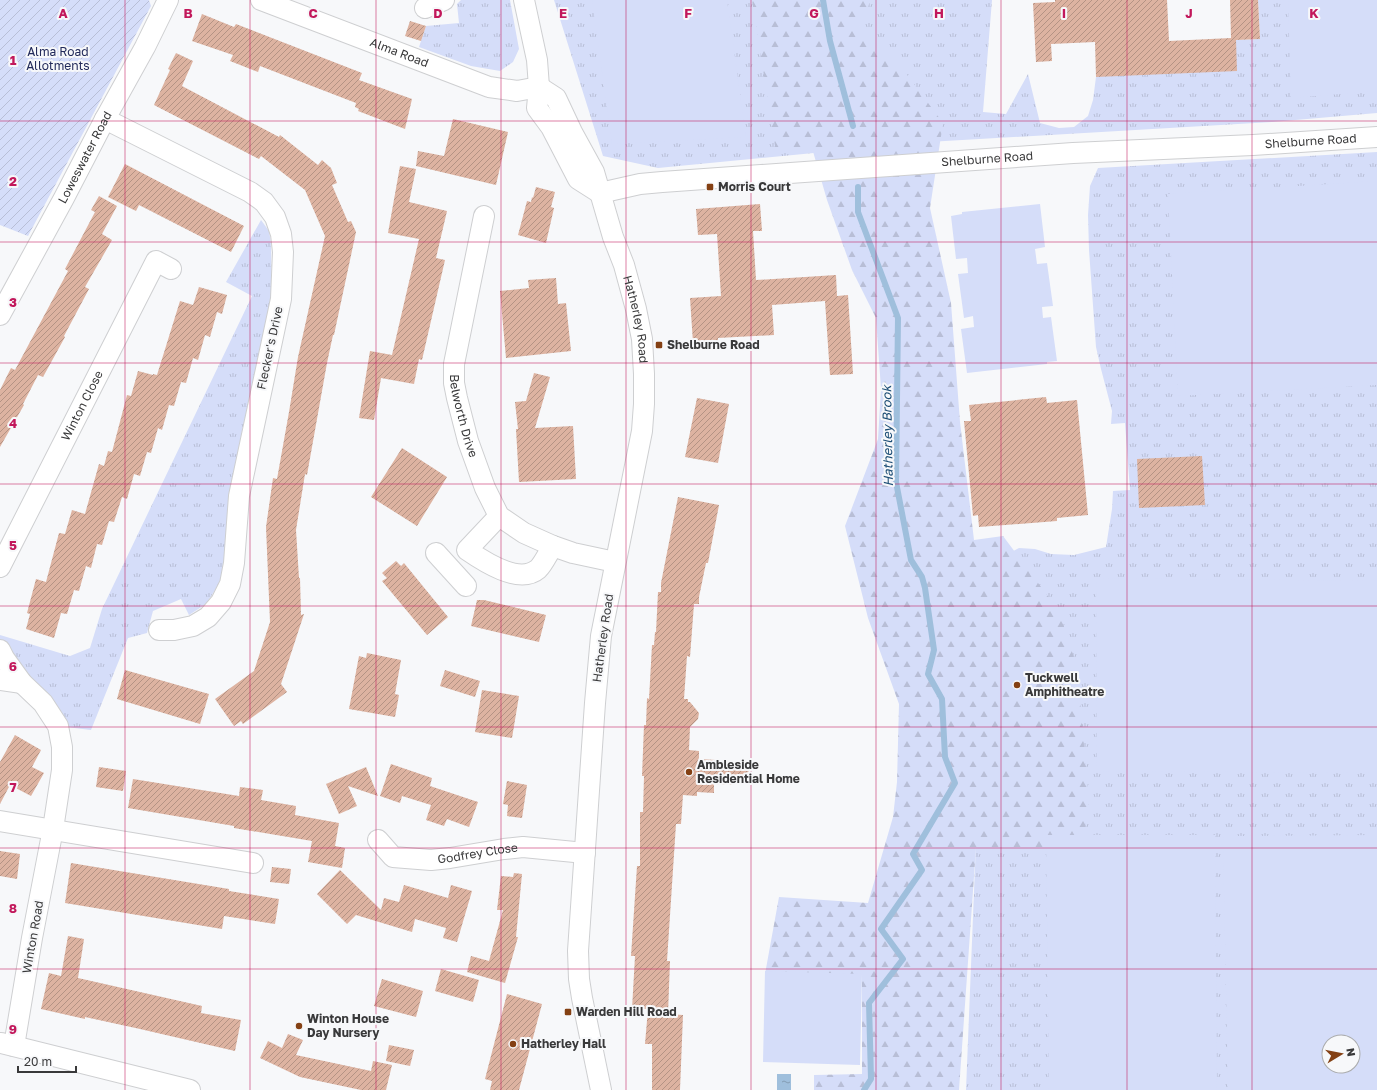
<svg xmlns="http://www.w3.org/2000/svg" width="1377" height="1090" viewBox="0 0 1377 1090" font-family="'Golos Text',sans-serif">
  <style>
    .grass { fill: url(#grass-tufts); fill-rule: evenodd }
    .forest { fill: url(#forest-firs) }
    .park { fill: #d5ddf9; fill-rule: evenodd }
    .garden { fill: url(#garden-furrows) }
    .water { fill: url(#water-ripples) }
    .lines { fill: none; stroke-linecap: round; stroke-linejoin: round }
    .stream { stroke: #9fbfdc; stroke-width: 6 }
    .building { fill: url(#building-hatch) }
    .minor-casing { stroke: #cecfd1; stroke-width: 22 }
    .minor { stroke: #fff; stroke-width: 20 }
    .grid { fill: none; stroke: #c2185b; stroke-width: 1; stroke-opacity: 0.55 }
    .poi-dot { fill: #844013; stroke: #f7f8fa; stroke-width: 1.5 }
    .labels { text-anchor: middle; stroke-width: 4; stroke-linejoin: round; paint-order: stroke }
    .park-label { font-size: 12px; fill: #222a5a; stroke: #f7f8fa }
    .street-label { font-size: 12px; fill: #39393a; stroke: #f7f8fa }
    .poi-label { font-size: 12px; font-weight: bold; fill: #39393a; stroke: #f7f8fa; text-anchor: start }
    .water-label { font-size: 13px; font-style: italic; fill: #1c4d75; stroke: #f7f8fa }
    .grid-label { font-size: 13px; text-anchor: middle; font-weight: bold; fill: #c2185b; stroke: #f7f8fa; stroke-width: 4; stroke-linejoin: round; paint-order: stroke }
  </style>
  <defs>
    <pattern id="grass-tufts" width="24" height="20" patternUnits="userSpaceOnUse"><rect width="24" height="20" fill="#d5ddf9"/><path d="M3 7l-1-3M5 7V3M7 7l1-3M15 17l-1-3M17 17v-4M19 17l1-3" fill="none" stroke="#b8bed6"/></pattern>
    <pattern id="forest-firs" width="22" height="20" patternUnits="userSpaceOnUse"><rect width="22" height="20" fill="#d5ddf9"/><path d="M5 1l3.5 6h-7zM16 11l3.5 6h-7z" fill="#b8bed6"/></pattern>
    <pattern id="garden-furrows" width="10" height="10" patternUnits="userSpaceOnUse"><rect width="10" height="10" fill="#d5ddf9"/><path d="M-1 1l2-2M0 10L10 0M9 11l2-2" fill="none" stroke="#b8bed6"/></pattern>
    <pattern id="water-ripples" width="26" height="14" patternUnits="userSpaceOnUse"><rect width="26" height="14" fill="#9fbfdc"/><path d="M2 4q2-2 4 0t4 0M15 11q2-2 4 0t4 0" fill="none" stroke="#839cb3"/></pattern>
    <pattern id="building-hatch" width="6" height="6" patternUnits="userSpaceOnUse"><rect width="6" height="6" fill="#ddb3a1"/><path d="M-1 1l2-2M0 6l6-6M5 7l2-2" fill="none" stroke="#b49384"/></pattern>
  </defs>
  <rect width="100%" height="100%" fill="#f7f8fa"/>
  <path class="grass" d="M461 0H510L519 49 513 62 500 71 471 66 419 47 426 26 459 23 457 4Z
    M554 0H992L983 112 1006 114 1028 74 1040 123 1059 128 1074 127 1088 116 1093 100 1096 77 1236 40 1260 39 1258 0H1377V113L1272 122 928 142 658 168 603 156Z
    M1377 152V1090H966L981 718 1006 555 1019 548 1035 549 1051 554 1074 555 1106 547 1112 509 1113 491 1130 490 1125 423 1111 424 1112 411 1101 369 1096 347 1089 250 1088 215 1090 186 1098 168ZM1329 1042H1353V1066H1329Z
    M261 220 269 231 271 243 272 301 242 431 230 493 229 559 219 584 206 604 189 615 181 599 153 611 147 633 128 638 91 730 58 726 0 650V635L70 656 90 648 102 609 252 296 226 282Z"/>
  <path class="forest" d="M752 0H871L857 29 896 60 943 123 930 208 951 303 960 422 974 540 1003 536 1059 611 1077 667 1089 801 1082 850 976 848 959 1090H814V1075L862 1074V974H765L779 897 868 903 893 817 897 782 899 704 868 618 845 526 878 439 881 389 876 318 852 270 827 200 812 148 776 152Z"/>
  <path class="park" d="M592 0H727L746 137 612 144Z
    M1288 0H1377V91L1291 98Z
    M1377 181V385L1178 396 1168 194Z
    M1040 204 1045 247 1035 249 1037 264 1047 263 1053 306 1042 307 1043 318 1051 317 1057 361 1047 362V364L967 373 961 329 974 327 973 316 964 318 958 274 968 273 967 258 956 259 951 216 962 214V212Z
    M1096 578 1377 581V773L1097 771Z
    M1046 835H1215L1217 1090H1049Z
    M1377 835V1090H1228L1223 836ZM1329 1042H1353V1066H1329Z
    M765 971 862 974 860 1065 763 1062Z"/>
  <path class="garden" d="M0 0H149L151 6 28 236 0 225Z"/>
  <path class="water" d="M777 1074H791V1090H777Z"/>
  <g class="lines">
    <path class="stream" d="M823 0 830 41 853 126
      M858 187V212L898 318 896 482 911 560 922 577 925 588 934 650 928 674 942 699 945 757 955 783 913 854 922 870 881 929 903 959 869 1003 871 1079 864 1090"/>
  </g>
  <path class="building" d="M1055 0H1167L1169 41 1231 38 1230 0H1258L1260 39 1236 40 1237 71 1096 77 1095 42 1051 44 1052 61 1036 62 1033 3 1055 2Z
    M202 14 234 27 236 24 362 73 359 80 412 99 405 129 358 111 359 109 355 107 356 103 260 66 258 72 230 61 233 55 192 41Z
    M410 21 426 26 421 41 405 36Z
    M176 53 193 61 182 86 279 137 280 135 318 165 322 160 331 168 337 183 332 185 348 222 351 221 356 232 334 335H333L327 363 307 475 305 474 296 530 299 578H300L301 615 304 614 281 684 287 692 243 724 241 721 234 726 215 699 254 671 270 622 266 527 273 478 277 479 289 412 298 357 325 236 305 190 261 156 259 159 154 105 170 70 168 69Z
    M453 119 508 132 496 185 416 166 418 151 444 156Z
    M125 164 244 226 231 252 139 205 136 211 108 197Z
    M400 166 416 169 409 202 447 211 436 258 445 260 422 360 419 359 414 384 381 378 374 420 359 418 370 351 392 355 419 239 388 233Z
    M536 187 555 192 551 207 554 208 546 243 518 235 527 201 531 202 532 197 533 198Z
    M99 196 117 206 102 234 112 240 85 287 89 289 64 336 65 337 43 377 38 375 23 404 24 405 0 447V390L11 368 15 370 68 271 65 269 95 212 91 210Z
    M760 204 762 231H753L756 280 836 275 837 296 848 295 853 374 830 375 825 301 772 305 774 335 718 338V341L693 343 690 298 721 296 717 234 698 235 696 209Z
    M556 278 558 304 566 303 571 351 506 358 500 291 529 288 528 280Z
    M199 287 227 295 222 314 217 312 210 337 205 335 198 360 193 358 186 383 181 382 174 406 169 405 162 430 158 428 151 453 147 452 140 476 134 474 127 499 122 497 114 522 109 521 102 545 97 544 91 568 86 566 79 591 74 590 67 614 61 613 54 638 26 629 30 614 27 613 36 579 46 582 59 533 65 534 72 510 85 514 99 464 104 466 108 451 112 452 127 395 131 396 138 371 153 375V374L157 375 180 301 193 305Z
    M534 373 550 377 535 428 573 426 576 479 519 482 516 429H518L515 402 526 401Z
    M1046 397 1047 403 1077 400 1088 515 1057 518V521L979 527 978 515 973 516 964 421H971L969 405Z
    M697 398 729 404 718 463 685 457Z
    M402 448 447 477 417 526 371 497Z
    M1202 456 1205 505 1139 508 1137 459Z
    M678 497 719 505 708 563H706L699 597V604H694L690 657 687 656 684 699H688V702H690L699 713 698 719 690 727 689 750 699 751V759L716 760 715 769 749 771 733 785 714 784V793L697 792V796L683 795 681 824H676L667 961H670L668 1014 683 1015 680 1090H652V1044H645L648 1009H632L635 956H631L637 866H640V812H643L644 776H642L644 725H646L647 698 649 699 652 645H654L655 632H656L658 592H661V583Z
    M396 561 401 566 404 563 448 617 427 635 382 581 387 578 382 573Z
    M477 600H484L546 615 539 642 471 626Z
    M367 653 401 660 395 694 399 695 395 717 349 709 359 656 366 658Z
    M125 670 209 694 200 724 117 699Z
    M445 670 480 681 475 697 440 686Z
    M482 690 519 696 512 738 475 732Z
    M15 735 41 750 32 767 44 773 31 796 10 785 0 804V762Z
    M391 764 432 778 430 786 478 802 469 827 447 819 444 826 426 820 431 805 402 796 400 803 380 796Z
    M99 767 126 771 123 791 96 787Z
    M366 767 378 796 348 786 357 806 339 814 326 784Z
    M133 779 239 796 240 787 263 790 261 800 296 806 295 815 339 823 335 846 345 848 342 868 308 862 312 841 234 828V826L128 808Z
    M507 781 527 785 522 818 507 816 508 805 503 804Z
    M0 851 20 854 17 879 0 876Z
    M71 863 229 889V891L279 899 275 924 224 916 222 929 65 903Z
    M272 867 291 869 289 884 270 882Z
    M340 870 381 910 384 898 399 902 404 885 448 898 451 885 472 891 457 942 443 938 446 928 415 919 412 932 356 915 347 924 317 894Z
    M514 873 522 874 516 937H518L505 983 467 972 471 956 489 961 503 910H497L501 876 513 877Z
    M68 936 84 939 78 978 202 1006 201 1013 241 1020 235 1051 140 1029 85 1017V1019L41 1009 49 973 61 976Z
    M441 969 479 980 473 1002 435 991Z
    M382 979 423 991 416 1017 374 1006Z
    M507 994 542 1004 519 1090H490L492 1081 485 1079Z
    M288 1034 303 1040 296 1055 371 1071 373 1061 392 1065 386 1090H361L300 1077 260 1058 268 1041 282 1048Z
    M389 1045 414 1050 410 1066 386 1061Z"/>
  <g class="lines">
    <g class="minor-casing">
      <g id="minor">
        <path id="s1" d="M261 0 489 87 517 91 539 87"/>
        <path d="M524 0 537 60 539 87 537 108 551 127 578 179 600 193"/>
        <path d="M425 8 444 0"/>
        <path id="s2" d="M539 87 556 98 572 132 594 172 613 237 624 265 636 309 642 339 644 374V404L642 431 601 636 595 703 578 951 579 979 582 998 601 1090"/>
        <path d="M105 119 250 192 264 202 275 217 281 234 283 252 281 299 239 496 234 563 230 584 221 602 208 617 193 626 174 630H159"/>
        <path id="s3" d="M600 193 640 184 662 182 1073 153 1253 145 1377 137"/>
        <path id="s4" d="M484 216 454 364V383L457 398 468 441 485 488 499 516 524 533 553 546 573 553 615 562"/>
        <path id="s5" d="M0 315 64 198 105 119 145 47 168 0"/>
        <path d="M499 516 467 550C483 561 519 585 538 569 544 563 548 553 553 546"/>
        <path d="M436 553 466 586"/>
        <path id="s6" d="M0 567 156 261 171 269"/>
        <path d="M0 650 4 658 22 683 43 703 58 726 62 747V770L53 829 32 938 14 1046"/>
        <path d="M0 680 22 683"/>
        <path d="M0 821 253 863"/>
        <path id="s7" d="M378 840 393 857 431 860 450 858 504 849 523 847 585 853"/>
        <path d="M1 1043 190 1090"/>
      </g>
    </g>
    <use href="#minor" class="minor"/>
  </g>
  <path class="grid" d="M125 0V1090M250 0V1090M376 0V1090M501 0V1090M626 0V1090M751 0V1090M876 0V1090M1001 0V1090M1127 0V1090M1252 0V1090M0 121H1377M0 242H1377M0 363H1377M0 484H1377M0 606H1377M0 727H1377M0 848H1377M0 969H1377"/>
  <g class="poi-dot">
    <rect x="706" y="183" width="8" height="8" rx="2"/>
    <rect x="655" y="341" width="8" height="8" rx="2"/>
    <circle cx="1017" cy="685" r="4"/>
    <circle cx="689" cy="772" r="4"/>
    <rect x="564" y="1008" width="8" height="8" rx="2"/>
    <circle cx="299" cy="1026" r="4"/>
    <circle cx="513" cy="1044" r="4"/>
  </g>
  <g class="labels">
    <g class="park-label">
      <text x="58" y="56">Alma Road<tspan x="58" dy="14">Allotments</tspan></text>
    </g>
    <g class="street-label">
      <text dy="4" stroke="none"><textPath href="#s1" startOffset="148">Alma Road</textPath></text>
      <text dy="4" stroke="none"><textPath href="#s3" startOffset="713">Shelburne Road</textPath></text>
      <text dy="4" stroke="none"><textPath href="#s5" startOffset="179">Loweswater Road</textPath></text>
      <text dy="4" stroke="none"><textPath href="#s3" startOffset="389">Shelburne Road</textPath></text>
      <text dy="4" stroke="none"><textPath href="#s2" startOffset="257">Hatherley Road</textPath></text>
      <text transform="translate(270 348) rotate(-78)" y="4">Flecker's Drive</text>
      <text dy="4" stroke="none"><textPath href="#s6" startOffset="181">Winton Close</textPath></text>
      <text dy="4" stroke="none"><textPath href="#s4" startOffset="204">Belworth Drive</textPath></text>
      <text transform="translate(603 638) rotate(-82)" y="4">Hatherley Road</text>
      <text dy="4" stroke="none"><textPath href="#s7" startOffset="108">Godfrey Close</textPath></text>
      <text transform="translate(33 937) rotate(-80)" y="4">Winton Road</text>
    </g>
    <g class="poi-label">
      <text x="718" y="191">Morris Court</text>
      <text x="667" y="349">Shelburne Road</text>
      <text x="1025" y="682">Tuckwell<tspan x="1025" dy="14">Amphitheatre</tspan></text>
      <text x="697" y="769">Ambleside<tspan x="697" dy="14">Residential Home</tspan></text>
      <text x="576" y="1016">Warden Hill Road</text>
      <text x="307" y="1023">Winton House<tspan x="307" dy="14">Day Nursery</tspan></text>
      <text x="521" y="1048">Hatherley Hall</text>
    </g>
    <g class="water-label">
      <text transform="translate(887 436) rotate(-91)" y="5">Hatherley Brook</text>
    </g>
  </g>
  <g class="grid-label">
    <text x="63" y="18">A</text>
    <text x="188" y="18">B</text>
    <text x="313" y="18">C</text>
    <text x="438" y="18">D</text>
    <text x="563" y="18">E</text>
    <text x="688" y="18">F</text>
    <text x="814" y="18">G</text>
    <text x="939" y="18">H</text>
    <text x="1064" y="18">I</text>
    <text x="1189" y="18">J</text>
    <text x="1314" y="18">K</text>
    <text x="13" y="65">1</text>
    <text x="13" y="186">2</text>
    <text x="13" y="307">3</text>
    <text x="13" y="428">4</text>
    <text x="13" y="550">5</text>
    <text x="13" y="671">6</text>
    <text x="13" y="792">7</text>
    <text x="13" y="913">8</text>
    <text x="13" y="1034">9</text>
  </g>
  <g transform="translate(1341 1054) rotate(80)"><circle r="19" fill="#f7f8fa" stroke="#abacad"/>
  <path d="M0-3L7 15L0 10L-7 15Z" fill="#844013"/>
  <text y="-6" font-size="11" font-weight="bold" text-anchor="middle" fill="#39393a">N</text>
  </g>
  <path d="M18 1066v6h58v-6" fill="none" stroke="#39393a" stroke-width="2"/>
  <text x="24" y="1066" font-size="12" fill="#39393a" stroke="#f7f8fa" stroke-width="3" paint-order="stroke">20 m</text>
</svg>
